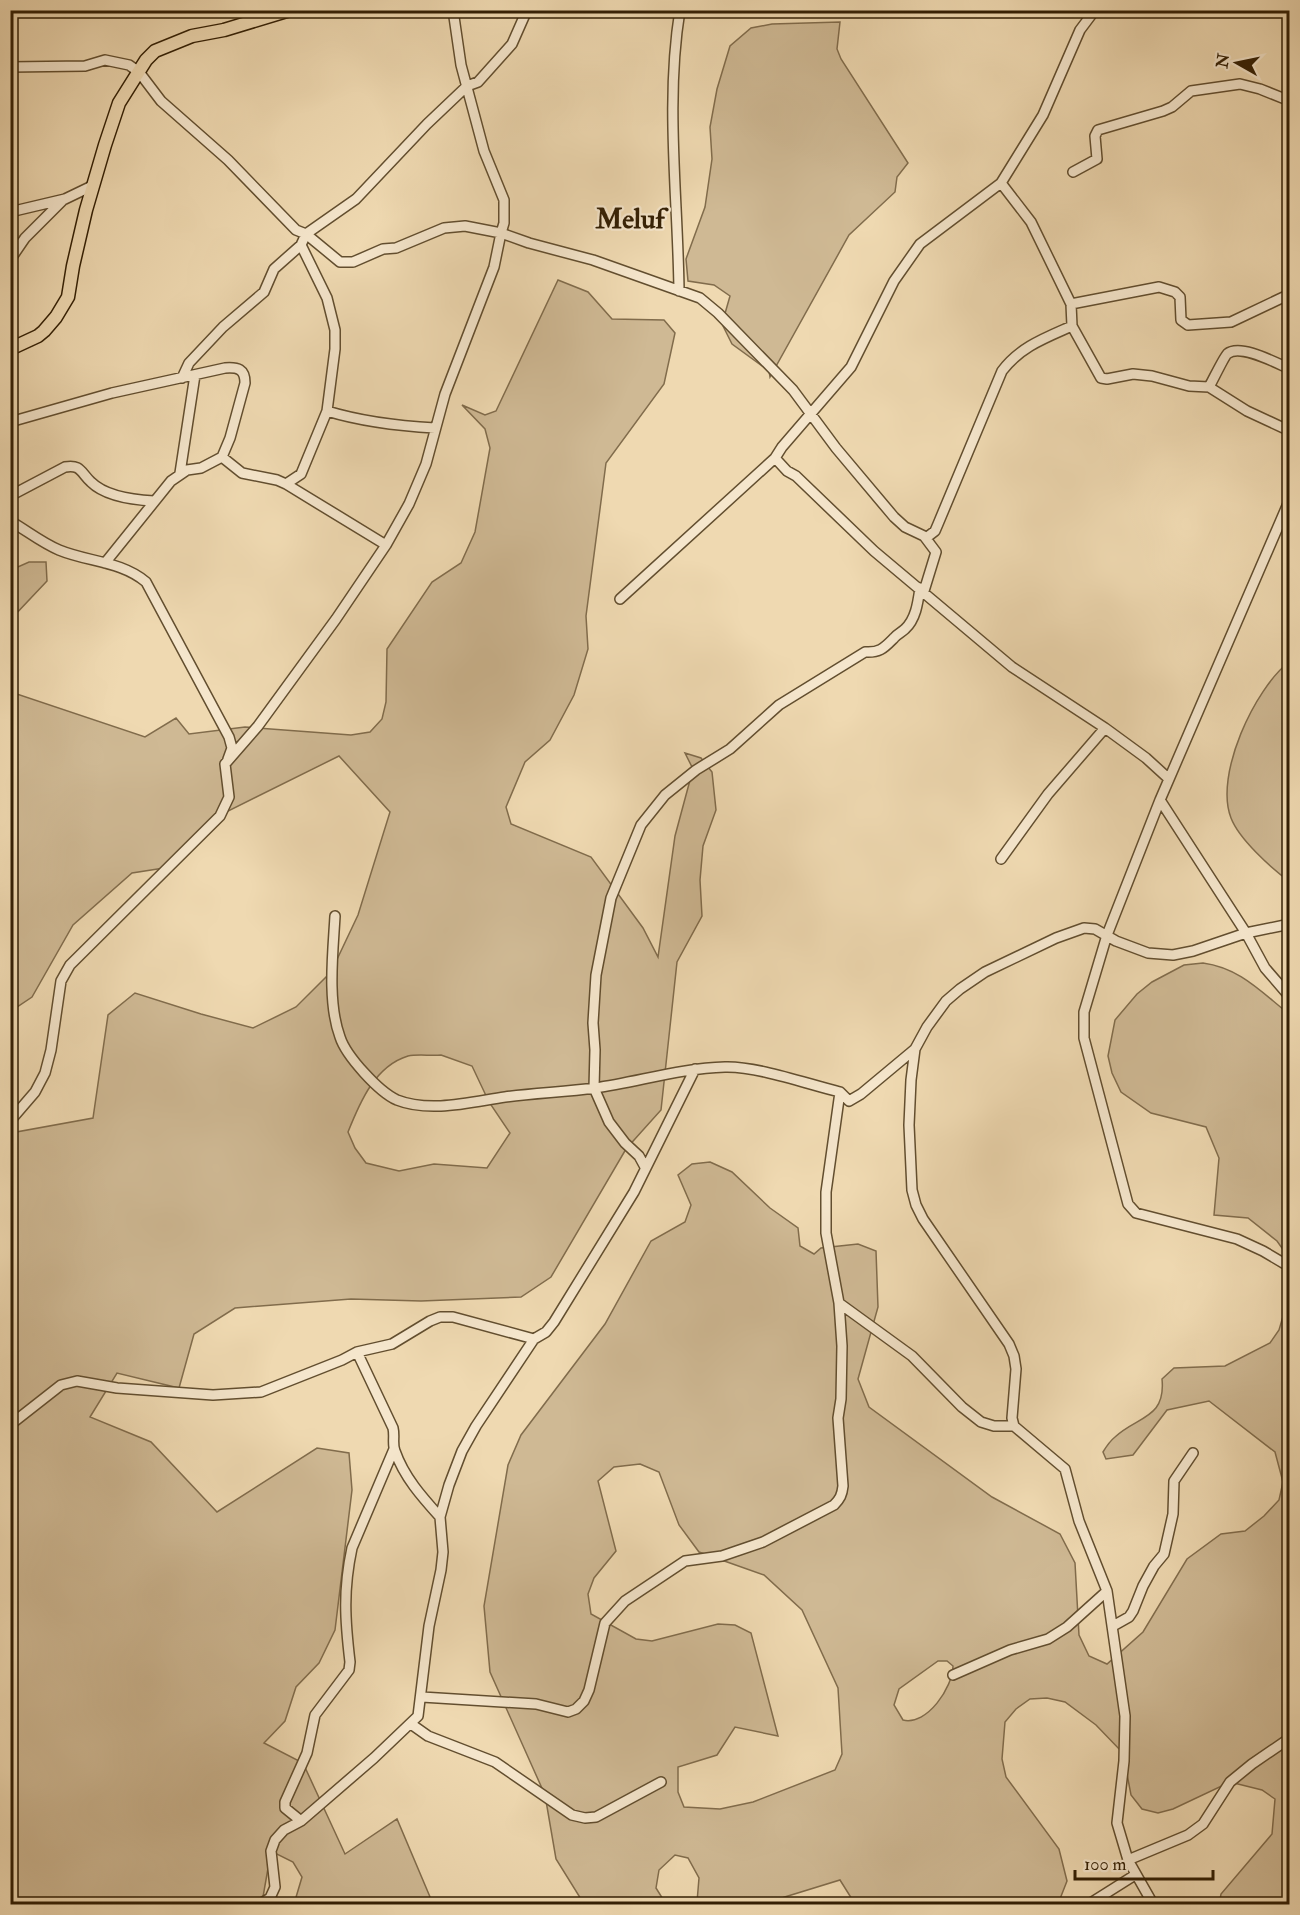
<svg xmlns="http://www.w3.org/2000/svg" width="1300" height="1915" viewBox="0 0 1300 1915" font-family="'IM FELL Double Pica',serif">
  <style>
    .green { fill: #cfb994; stroke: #816c4c; stroke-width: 1.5; fill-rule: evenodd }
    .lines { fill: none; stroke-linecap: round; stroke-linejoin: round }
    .minor-casing { stroke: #624e2f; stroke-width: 12 }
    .major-casing { stroke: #331f04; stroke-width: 15 }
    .minor { stroke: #f5e6cc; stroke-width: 9 }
    .major { stroke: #efd9b1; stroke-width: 12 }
    .labels { text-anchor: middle; stroke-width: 4.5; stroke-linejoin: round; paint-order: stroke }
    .quarter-label { font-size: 28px; font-weight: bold; fill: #331f04; stroke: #f5e6cc }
  </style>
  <rect width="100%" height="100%" fill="#efd9b1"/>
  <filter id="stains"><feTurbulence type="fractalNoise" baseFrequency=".00333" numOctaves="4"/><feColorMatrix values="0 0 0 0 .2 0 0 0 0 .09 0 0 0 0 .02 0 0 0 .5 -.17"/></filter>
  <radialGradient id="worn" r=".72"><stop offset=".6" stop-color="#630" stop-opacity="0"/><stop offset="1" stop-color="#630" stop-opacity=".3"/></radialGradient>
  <path class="green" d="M840 22 837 49 841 59 908 163 897 177 895 192 849 235 770 377 769 371 732 344 722 324 730 296 714 285 688 281 686 259 705 207 712 159 710 127 717 89 730 46 751 28 772 24Z
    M558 280 588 292 612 319 664 320 675 333 664 384 606 463 586 616 588 649 574 695 550 740 525 762 506 807 511 824 591 857 643 928 658 957 675 836 693 769 685 753 701 758 712 772 716 810 703 846 700 880 702 916 677 962 661 1110 626 1149 551 1277 521 1297 421 1301 351 1299 235 1308 194 1334 179 1388 117 1373 90 1417 151 1442 217 1512 317 1448 349 1453 352 1490 335 1630 319 1663 296 1687 285 1721 264 1743 303 1763 345 1854 397 1819 433 1904H294L302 1877 293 1862 271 1851 263 1897 254 1904H10L11 1133 93 1118 108 1015 135 993 201 1014 253 1028 296 1007 331 972 358 915 390 812 339 756 220 815 164 868 132 873 73 925 32 997 11 1011V692L145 737 176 718 189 734 245 727 351 735 370 732 382 719 386 702 387 649 432 582 461 563 475 532 490 448 485 429 462 405 485 415 496 411ZM441 1055 472 1066 489 1102 510 1133 487 1168 434 1164 399 1171 366 1163 355 1148 348 1132C360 1102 375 1066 408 1056 417 1054 431 1056 441 1055Z
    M29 562H46L47 581 11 619V570Z
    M1289 662V881C1271 868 1239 839 1231 818 1214 775 1255 688 1289 662Z
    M1203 963C1240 968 1261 992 1289 1014V1258L1277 1241 1248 1218 1214 1215 1219 1158 1206 1127 1151 1113 1121 1092 1112 1073 1108 1056 1115 1020 1137 994 1152 982 1184 965Z
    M710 1162 732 1172 770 1208 798 1228 800 1246 814 1254 821 1248 858 1244 876 1251 878 1307 858 1379 869 1407 992 1497 1060 1534 1075 1563 1079 1635 1089 1656 1107 1664 1143 1632 1187 1559 1221 1534 1245 1531 1264 1516 1279 1500 1283 1482 1275 1452 1209 1401 1167 1410 1133 1455 1106 1459 1103 1452C1106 1447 1110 1441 1115 1437 1137 1416 1166 1419 1162 1379L1174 1368 1225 1366 1270 1343 1279 1330 1289 1296V1904H1219L1221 1894 1272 1834 1275 1799 1262 1790 1230 1782 1173 1809 1158 1813 1142 1809 1131 1795 1123 1753 1096 1725 1065 1702 1047 1698 1030 1699 1016 1709 1005 1722 1002 1759 1006 1777 1059 1849 1067 1881 1058 1904H855L840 1880 775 1900 777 1904H692L697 1902 699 1878 688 1858 675 1855 659 1870 656 1888 666 1904H584L556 1859 545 1795 490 1672 484 1606 508 1465 521 1435 605 1324 651 1241 685 1222 691 1205 678 1175 692 1164ZM640 1464 659 1472 679 1525 699 1552 764 1575 802 1610 838 1688 842 1754 835 1770 753 1802 720 1809 684 1807 678 1792V1767L717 1755 735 1727 778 1736 751 1633 735 1625 718 1624 652 1641 636 1639 591 1614 588 1594 594 1578 616 1551 598 1481 614 1467ZM938 1661H947L953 1666C953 1687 927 1726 903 1720L894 1705 899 1689Z"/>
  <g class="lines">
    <g class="minor-casing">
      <path id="minor" d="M10 67 85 66 105 60 129 65 139 72 161 101 228 160 296 230 306 234 340 262H353L383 249 396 248 444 228 465 226 501 233 529 243 593 260 700 298 718 313 793 390 836 448 894 517 905 527 924 536 936 552 924 591
        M1073 172 1097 159 1095 136 1098 130 1163 111 1172 107 1191 91 1240 84 1260 89 1290 101
        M1001 183 1031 222 1071 304 1072 326 1101 378 1107 379 1133 374 1152 376 1189 386 1209 387 1247 411 1290 431
        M10 212 65 199 92 186
        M10 260 25 238 63 200
        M679 291C678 198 665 102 680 10
        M1071 304 1159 287 1175 292 1180 297 1181 320 1188 325 1231 322 1290 294
        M182 378 189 363 223 327 264 292 274 269 301 245 306 234 356 199 427 124 467 86 478 82 512 44 527 10
        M1209 387C1212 382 1225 355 1227 354 1240 343 1276 363 1290 369
        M327 411C363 422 398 426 435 428
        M10 422 112 393 225 368C238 367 245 369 245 383L230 438 222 457 201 468 187 470 171 481 105 563
        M222 457 242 473 277 480 286 484 386 545
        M775 458 787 471 796 476 874 551 1012 667 1105 728 1146 758 1169 779
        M180 473 195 375
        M286 484 301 474 327 411 335 349V330L327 298 301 245
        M10 496 65 467C81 464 81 473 91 482 105 496 135 500 154 501
        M1290 499 1160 800 1107 935 1084 1012V1038L1128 1204 1136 1213 1237 1239 1263 1251 1290 1267
        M10 521C26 530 42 543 59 550 88 562 121 561 146 582L229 737 232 748 228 759
        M926 538 935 531 938 524 1002 371C1020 347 1045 338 1072 326
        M620 599 775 458 782 447 851 367 894 281 920 244 1001 183 1043 115 1080 30 1095 10
        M1160 800 1246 933 1265 968 1290 997
        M1001 859 1048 794 1105 728
        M335 916C333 952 327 1002 340 1037 346 1056 379 1092 397 1100 430 1113 471 1102 505 1097 535 1093 565 1092 595 1088 638 1082 681 1068 725 1067 757 1066 807 1084 840 1092L849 1101 861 1094 915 1049
        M10 1121 35 1092 45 1073 51 1050 61 981 70 965 220 816 229 797 225 764 258 726 336 619 386 545 409 504 426 464 445 394 494 267 501 233 504 223V200L484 151 461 65 453 10
        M645 1167 639 1156 625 1143 609 1122 594 1088 595 1050 593 1023 596 975 611 898 641 825 665 795 696 770 730 749 779 705 865 652C880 653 884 648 894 638 897 634 902 632 905 629 916 619 918 602 920 588
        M839 1303 912 1356 962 1407 981 1422 994 1426H1014
        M357 1352 393 1428C395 1436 392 1444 395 1451 404 1477 422 1497 440 1517
        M10 1425 61 1385 77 1381 117 1388 213 1395 261 1392 342 1360 357 1352 392 1344 430 1321 440 1317H453L534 1339
        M1113 1626 1129 1617 1133 1611 1143 1586 1154 1566 1164 1554 1173 1514 1174 1481 1193 1453
        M953 1675 1010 1650 1048 1639 1067 1627 1107 1591
        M422 1697 536 1704 568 1712 576 1709 584 1701 589 1690 605 1623 625 1601 685 1561 722 1556 763 1542 834 1505C840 1499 842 1495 843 1486L838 1418 841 1399 842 1346 839 1303 826 1233V1192L840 1092
        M411 1724 428 1736 495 1762 572 1815 585 1818 596 1817 661 1782
        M301 1821 285 1808V1802L307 1753 315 1715 349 1670 350 1662C345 1620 343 1590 352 1548L394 1449
        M1128 1860 1188 1835 1203 1824 1230 1782 1252 1764 1290 1738
        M260 1904 270 1898 275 1887 271 1851 275 1840 284 1830 301 1821 374 1758 418 1716 429 1626 441 1570 443 1552 440 1517 449 1485 462 1451 476 1426 534 1339 546 1332 554 1322 634 1192 695 1069
        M1089 1904 1135 1875
        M1153 1904 1128 1860 1117 1823 1124 1761 1125 1716 1107 1591 1079 1521 1065 1469 1014 1426 1012 1418 1016 1369 1014 1356 1009 1344 923 1219 916 1205 912 1190 909 1125 911 1080 915 1049 927 1027 946 1001 960 989 985 972 1056 938 1084 928 1095 929 1116 941 1148 953 1173 955 1193 951 1246 933 1290 924"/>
    </g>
    <g class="major-casing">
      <path id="major" d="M10 349 38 336 44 331 56 317 68 297 73 266 86 210 105 145 119 103 146 60 155 51 192 36 224 30 290 10"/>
    </g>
    <use href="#minor" class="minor"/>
    <use href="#major" class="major"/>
  </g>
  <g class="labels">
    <g class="quarter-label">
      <text x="630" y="228">Meluf</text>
    </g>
  </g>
  <rect width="1300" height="1915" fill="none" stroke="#efd9b1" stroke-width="36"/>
  <rect x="12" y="12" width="1276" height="1891" fill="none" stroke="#331f04" stroke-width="3"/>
  <rect x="18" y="18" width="1264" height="1879" fill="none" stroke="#331f04" stroke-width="1.5"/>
  <g transform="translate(1237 63) rotate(279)" stroke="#f5e6cc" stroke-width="4.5" paint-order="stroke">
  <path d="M0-4.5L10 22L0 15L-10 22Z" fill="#331f04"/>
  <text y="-9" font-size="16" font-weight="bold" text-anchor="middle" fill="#331f04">N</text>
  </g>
  <path d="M1075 1870v9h138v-9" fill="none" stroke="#331f04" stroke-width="3"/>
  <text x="1084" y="1870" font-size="18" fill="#331f04" stroke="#f5e6cc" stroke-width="4.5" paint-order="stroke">100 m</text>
  <rect width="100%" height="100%" filter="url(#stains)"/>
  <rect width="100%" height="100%" fill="url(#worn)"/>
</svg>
